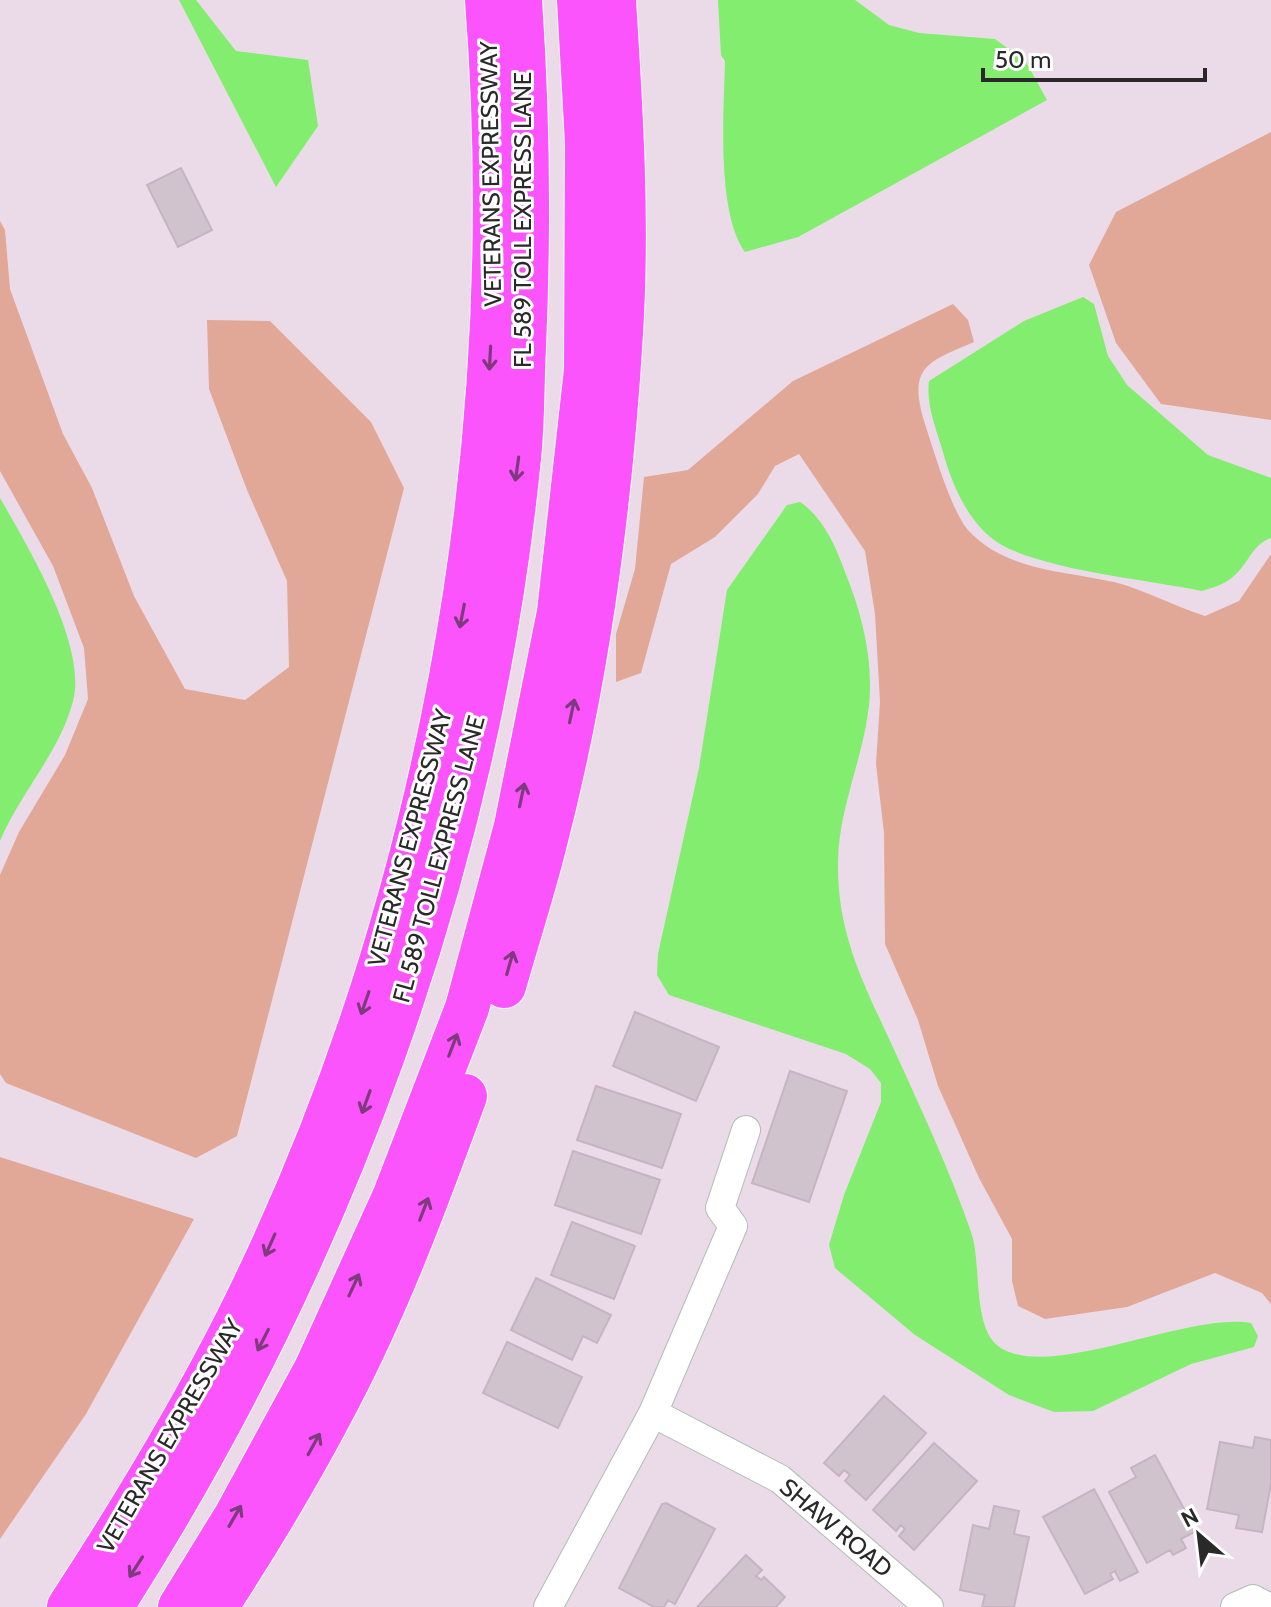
<svg xmlns="http://www.w3.org/2000/svg" width="1271" height="1607" viewBox="0 0 1271 1607" font-family="Cabin,sans-serif">
  <style>
    .green { fill: #e2a897 }
    .water { fill: #82ed6e }
    .building { fill: #d0c3ce; stroke: #c6b4c2; stroke-width: 2 }
    .lines { fill: none; stroke-linecap: round; stroke-linejoin: round }
    .street-casing { stroke: #afbdb4; stroke-width: 30 }
    .highway-casing { stroke: #fff; stroke-width: 46 }
    .street { stroke: #fff; stroke-width: 28 }
    .highway { stroke: #fc54fc; stroke-width: 44 }
    .oneway { stroke: #7d3a7d }
    .labels { text-anchor: middle; stroke-width: 6; stroke-linejoin: round; paint-order: stroke }
    .street-label { font-size: 24px; fill: #292929; stroke: #fff }
  </style>
  <rect width="100%" height="100%" fill="#ebdbe9"/>
  <path class="green" d="M1271 132V420L1161 404 1116 343 1089 265 1116 212Z
    M0 221 5 230 10 289 63 434 92 488 134 596 185 689 245 700 289 667 287 581 247 490 209 389 207 320 270 321 371 422 404 488 237 1136 196 1158 6 1083 0 1074V875L19 832 65 755 88 699 84 648 53 566 0 471Z
    M953 304 968 320 974 342C927 362 907 367 925 424 933 449 952 512 968 530 1005 571 1066 571 1114 582 1142 589 1177 607 1205 616L1239 601 1271 554V1304L1262 1293 1215 1273 1127 1307 1045 1319 1018 1306 1012 1281V1239L979 1178 938 1086 918 1020 885 944 884 833 876 764 880 702 875 614 865 551 799 454 775 466 758 494 715 537 671 564 641 673 616 682V634L635 569 644 477 688 470 793 381Z
    M0 1157 194 1219 86 1414 0 1539Z"/>
  <path class="water" d="M179 0H196L236 51 308 60 318 126 276 187Z
    M718 0H855L889 25 919 33 995 39 1026 62 1047 100 798 237 745 252C716 212 724 111 725 61L721 55Z
    M1083 297 1094 304 1108 356 1127 385 1208 455 1271 478V538C1253 544 1249 562 1236 574 1226 584 1215 587 1202 591 1148 580 1044 570 1000 544 969 525 952 485 943 452 936 428 926 405 929 381L1024 321Z
    M0 498C27 545 88 646 73 701 60 752 20 793 0 841Z
    M800 502C823 517 836 547 845 572 863 616 875 665 868 713 861 764 837 814 838 867 838 939 867 990 896 1054 923 1113 950 1171 971 1232 982 1263 972 1326 998 1346 1047 1383 1188 1311 1251 1323L1258 1336 1254 1347 1191 1364 1093 1411 1054 1412 1009 1395 915 1335 835 1268 829 1245 844 1195 881 1102V1083L870 1069 846 1054 669 995 657 975 658 954 699 768 727 590 787 505Z"/>
  <path class="building" d="M181 168 212 230 178 247 147 185Z
    M635 1012 719 1047 696 1101 613 1066Z
    M790 1071 847 1091 809 1202 752 1183Z
    M596 1086 681 1114 662 1168 577 1140Z
    M573 1151 660 1180 641 1234 555 1205Z
    M572 1222 635 1246 614 1299 551 1275Z
    M536 1278 611 1315 597 1343 583 1336 572 1360 511 1330Z
    M507 1342 582 1377 558 1428 483 1393Z
    M884 1396 926 1433 866 1500 845 1481 850 1475 844 1470 839 1476 824 1463Z
    M1255 1437 1271 1440V1484L1262 1532 1236 1528 1239 1515 1207 1509 1220 1442 1253 1448Z
    M934 1443 977 1481 914 1550 899 1536 905 1529 901 1525 896 1531 873 1510Z
    M1155 1455 1196 1531 1181 1539 1186 1548 1173 1555 1170 1550 1147 1563 1109 1492 1136 1477 1131 1468Z
    M1094 1489 1138 1572 1120 1581 1115 1571 1110 1574 1113 1579 1085 1594 1043 1517Z
    M666 1503 715 1529 675 1604 668 1600 664 1607H654L619 1588 662 1504Z
    M994 1506 1019 1511 1014 1534 1029 1537 1014 1607H982L985 1595 960 1590 973 1525 989 1529Z
    M746 1555 762 1570 756 1576 761 1580 764 1577 785 1597 776 1607H697Z"/>
  <g class="lines">
    <g class="street-casing">
      <path id="street" d="M653 1413 780 1479 929 1607
        M548 1607 653 1413 733 1226 720 1208 746 1130
        M1235 1607 1253 1599 1268 1607"/>
    </g>
    <g class="highway-casing">
      <path id="highway" d="M504 986C517 940 532 894 544 847 587 682 611 502 621 333 628 222 621 111 614 0
        M69 1607C129 1515 187 1420 237 1321 439 917 522 449 487 0
        M111 1607C332 1262 478 867 519 458 523 422 522 384 524 348 529 232 528 116 520 0
        M180 1607 236 1516 316 1369 395 1195 467 1008 516 826 559 612 586 370 587 143 579 0
        M216 1607C261 1538 303 1468 340 1396 390 1300 428 1197 465 1096"/>
    </g>
    <use href="#street" class="street"/>
    <use href="#highway" class="highway"/>
  </g>
  <defs><path id="oneway-shaft" d="M-6 0H5M1.5-3L5.5 0L1.5 3" fill="none" stroke-width="1.6" stroke-linecap="round" stroke-linejoin="round" transform="scale(2)"/></defs>
  <g class="oneway">
    <use href="#oneway-shaft" transform="translate(490 358) rotate(93)"/>
    <use href="#oneway-shaft" transform="translate(517 469) rotate(98)"/>
    <use href="#oneway-shaft" transform="translate(462 616) rotate(101)"/>
    <use href="#oneway-shaft" transform="translate(572 711) rotate(-78)"/>
    <use href="#oneway-shaft" transform="translate(522 795) rotate(-78)"/>
    <use href="#oneway-shaft" transform="translate(510 963) rotate(-74)"/>
    <use href="#oneway-shaft" transform="translate(365 1003) rotate(109)"/>
    <use href="#oneway-shaft" transform="translate(453 1045) rotate(-69)"/>
    <use href="#oneway-shaft" transform="translate(366 1102) rotate(110)"/>
    <use href="#oneway-shaft" transform="translate(424 1209) rotate(-69)"/>
    <use href="#oneway-shaft" transform="translate(270 1245) rotate(114)"/>
    <use href="#oneway-shaft" transform="translate(354 1285) rotate(-65)"/>
    <use href="#oneway-shaft" transform="translate(263 1340) rotate(117)"/>
    <use href="#oneway-shaft" transform="translate(314 1444) rotate(-61)"/>
    <use href="#oneway-shaft" transform="translate(235 1516) rotate(-60)"/>
    <use href="#oneway-shaft" transform="translate(136 1567) rotate(123)"/>
  </g>
  <g class="labels">
    <g class="street-label">
      <text transform="translate(491 174) rotate(-91)" y="8">VETERANS EXPRESSWAY</text>
      <text transform="translate(523 220) rotate(-90)" y="8">FL 589 TOLL EXPRESS LANE</text>
      <text transform="translate(410 838) rotate(-75)" y="8">VETERANS EXPRESSWAY</text>
      <text transform="translate(439 859) rotate(-75)" y="8">FL 589 TOLL EXPRESS LANE</text>
      <text transform="translate(170 1436) rotate(-60)" y="8">VETERANS EXPRESSWAY</text>
      <text transform="translate(836 1528) rotate(40)" y="8">SHAW ROAD</text>
    </g>
  </g>
  <g transform="translate(1199 1535) rotate(332)" stroke="#ffffff" stroke-width="6" paint-order="stroke">
  <path d="M0-6L14 30L0 20L-14 30Z" fill="#292929"/>
  <text y="-12" font-size="22" font-weight="bold" text-anchor="middle" fill="#292929">N</text>
  </g>
  <path d="M983 68v12h222v-12" fill="none" stroke="#292929" stroke-width="4"/>
  <text x="995" y="68" font-size="24" fill="#292929" stroke="#ffffff" stroke-width="6" paint-order="stroke">50 m</text>
</svg>
